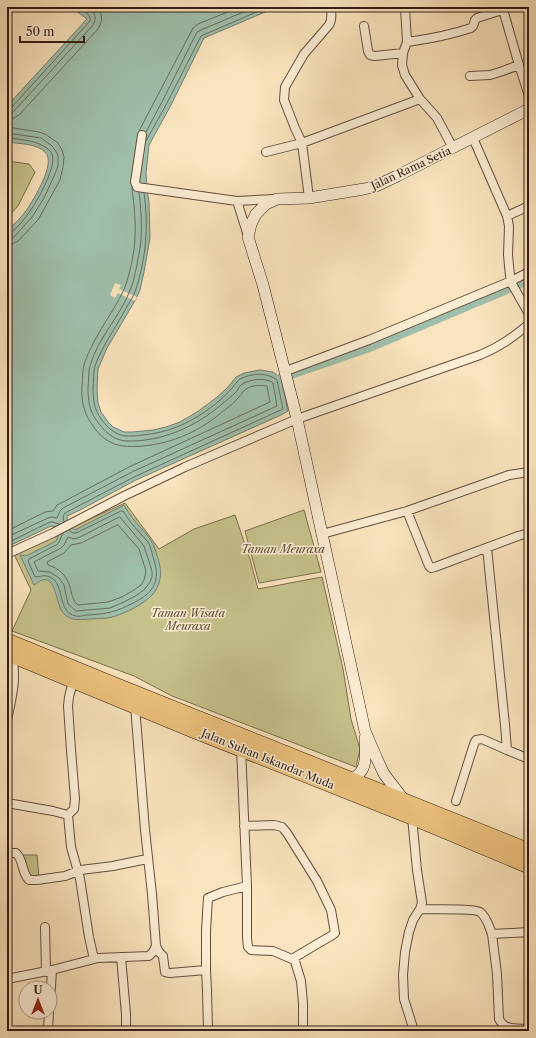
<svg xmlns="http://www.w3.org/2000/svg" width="536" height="1038" viewBox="0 0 536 1038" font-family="'Libre Caslon Text',serif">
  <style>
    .green { fill: #c6c28c; stroke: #7c6f50 }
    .water { fill: #9fbfac; stroke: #737e6f }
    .pier { fill: #fae4bd }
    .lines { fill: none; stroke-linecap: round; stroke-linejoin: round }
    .shore { stroke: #686e60; stroke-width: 1 }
    .canal { stroke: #9fbfac; stroke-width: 9 }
    .street-casing { stroke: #644e3e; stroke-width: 10 }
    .secondary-casing { stroke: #321c13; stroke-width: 12 }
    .highway-casing { stroke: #321c13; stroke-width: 16 }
    .street { stroke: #fcedd4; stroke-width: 8 }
    .secondary { stroke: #fcedd4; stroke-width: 11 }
    .highway { stroke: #edc27e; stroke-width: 15 }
    .labels { text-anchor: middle; stroke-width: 3; stroke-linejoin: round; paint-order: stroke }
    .street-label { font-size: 11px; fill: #321c13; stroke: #fcedd4 }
    .park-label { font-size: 11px; font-style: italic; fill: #5e4e37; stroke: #fcedd4 }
  </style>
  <rect width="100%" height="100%" fill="#fae4bd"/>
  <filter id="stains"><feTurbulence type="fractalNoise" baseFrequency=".005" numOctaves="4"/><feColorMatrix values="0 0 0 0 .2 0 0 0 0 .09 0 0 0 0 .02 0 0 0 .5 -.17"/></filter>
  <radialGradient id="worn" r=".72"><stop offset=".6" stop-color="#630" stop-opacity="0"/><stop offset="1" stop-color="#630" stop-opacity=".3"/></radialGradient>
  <path class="green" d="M7 161 29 164 35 172 18 206 7 218Z
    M125 503 159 549 194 529 235 515 250 559 258 589 322 577 343 669 351 719 360 749 356 767 188 702 172 696 134 676 12 631 31 590 14 554Z
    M304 510 321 572 259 583 245 531Z
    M23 855H37L39 878C26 875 24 868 23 855Z"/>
  <path class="water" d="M71 7H277L204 38 171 105 149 145 146 173 147 188 149 203 150 238 144 272 140 290 136 299 107 348 98 369 97 389 98 403 101 412 108 422 113 427 124 432H133L153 430 166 427 180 422 197 412 216 398 228 387 236 377 244 373 260 370 273 372 281 378 288 411 281 415 136 480 80 510 67 516C67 523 70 526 75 530L124 505C127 510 130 515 134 520 142 530 151 537 155 549 158 559 162 569 160 579 159 584 156 591 152 595 144 604 124 614 112 617 106 619 98 618 91 619 84 619 77 621 70 618 66 616 61 612 60 607 55 596 54 568 34 585L20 555 26 556 56 541 59 534 56 527 51 526 7 547V231C13 225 21 218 26 211 33 200 57 163 45 152 36 143 19 144 7 142V106L87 19Z"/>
  <path class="pier" d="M115 283 121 285 119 289 137 297 135 301 118 293 115 298 110 295Z"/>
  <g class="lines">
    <path class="shore" d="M7 108 12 107 90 21C92 14 83 11 78 7
      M7 113H12L15 110 93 25C98 16 94 12 87 7
      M7 119 14 118 19 115 98 29C103 21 103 14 97 7
      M7 127 39 132 45 134 58 143 62 150 64 157 63 167 60 180 38 220 18 241 12 244 7 245
      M139 131 193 28 198 24 240 7
      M146 132 163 100 197 32 201 30 255 7
      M7 133 41 138 52 146 57 153 58 156V166L54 176 44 198 32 217 14 237 11 238 7 239
      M7 138C20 139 45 141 52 154 59 169 22 232 7 234
      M146 141 167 103 201 36 268 7
      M120 517 144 546 152 571V577L150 582 145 589 137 595 124 602 110 608 76 611 68 604 64 585 59 578 50 572 38 571 34 562 61 548 64 545 68 537 74 539 78 538Z
      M64 522 63 516 65 513 134 477 283 409 277 380C267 372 252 373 240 379 237 381 235 385 232 388 228 393 223 397 219 401 196 420 173 432 143 435 137 436 131 436 125 436 114 434 107 427 101 419 94 409 93 399 93 387 94 381 93 372 95 366 102 346 115 329 125 310 129 303 134 296 136 289 146 258 149 225 144 193
      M118 525 139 549 146 571 144 580 141 585 134 590 122 597 108 602 78 605C72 600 72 594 70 587 67 576 59 568 48 565L47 562 64 553 71 545 81 543Z
      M7 531 45 512 53 511 57 505 61 503 129 467 270 402 267 386C261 385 252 385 246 389 243 391 241 395 238 398 235 402 231 405 227 408 202 430 175 443 143 446 121 448 106 445 93 426 84 414 81 401 82 386 83 379 82 372 84 365 85 361 87 357 88 354 96 336 107 320 117 303 120 297 124 291 126 284 130 272 135 250 135 237 136 221 134 205 132 188
      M63 533 58 544 29 559 28 561 35 577C39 577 43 575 47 576 67 581 55 612 76 616 80 617 85 615 88 615 103 614 113 613 127 606 149 596 162 586 154 560 152 554 151 547 148 542 143 536 137 530 132 524 129 520 126 515 123 511H121L76 533H73L69 530
      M7 537 48 518 51 517 57 518 60 511 63 508 132 472 277 406 273 383C266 377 248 379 241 385 239 386 238 390 236 392 232 396 227 400 222 404 195 427 162 442 126 441 113 440 104 431 97 421 89 411 88 399 88 387 89 380 88 372 90 366 98 337 121 316 131 288 134 281 135 272 137 265 138 256 141 247 141 238 142 223 141 207 139 192
      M7 543 50 522H53L59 524"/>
    <path class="canal" d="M281 378 368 348 529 280"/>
    <g class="street-casing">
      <path id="street" d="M405 7 407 42 403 53 402 65 405 75 420 99 437 118 453 148
        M364 26 368 51 370 55 375 56 403 53
        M407 42C429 39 450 35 471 28L473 26 475 20 477 18 499 11H502L504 13 519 65 529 96
        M470 76 490 75 500 72 519 65
        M142 135 135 182 137 187 237 201 274 199
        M473 138 507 216 529 206
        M266 152 302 143 295 128 284 100 285 87 304 54 329 25C333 19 331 13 331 7
        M309 198 302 143 420 99
        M237 201 248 236
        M507 216 509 226 508 255 510 276 512 284 529 314
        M286 371 369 340 511 281 529 272
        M407 511 429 566 431 568 435 567 518 536 529 533
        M322 534 407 511 509 475 529 472
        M487 548 505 725 507 750
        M7 554 53 533 124 496 185 467 297 419 480 355C501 346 512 338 529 324
        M73 681 69 697 68 706 71 750 75 799 74 809 68 815 71 847 80 879 89 937 94 959
        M7 720C12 696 17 680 12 655
        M456 801 474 744 476 740 482 739 507 750 529 759
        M7 803 53 811 68 815
        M412 817 417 870 422 903 420 909 413 920 409 932 405 952 403 975 404 999 414 1031
        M244 826 274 825 282 827 287 833 317 881 331 910 335 933 331 936 317 944 292 959 273 951 251 950 248 947 247 938V886
        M7 853H16C24 860 21 872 29 880H37L65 876 81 870 113 866 147 859
        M420 909C431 910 474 908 480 912 487 917 489 927 492 934L529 932
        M45 927 46 972
        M492 934 497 974 499 1019C505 1031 517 1028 529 1029
        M156 946 159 952 163 956 165 972 170 973 206 970
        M121 957 126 1014V1031
        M294 958 301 981 303 1003V1031
        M7 979 52 970 98 958 149 956 153 952 156 946 152 894 145 830 135 706
        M50 1003 52 970
        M48 1031 49 1012
        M208 1031 207 990 206 970V931L208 898 223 892 247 886 241 748"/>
    </g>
    <g class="secondary-casing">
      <path id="secondary" d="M352 780C356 777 361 773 363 768 367 760 365 747 365 738
        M404 800 384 774 377 759 365 731 297 419 263 285 248 237 251 224 256 214 266 204 277 199 309 198 364 189 376 186 397 176 529 109"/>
    </g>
    <g class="highway-casing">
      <path id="highway" d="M7 641 117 686 529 851
        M7 653 193 730 412 817 529 866"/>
    </g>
    <use href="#street" class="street"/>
    <use href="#secondary" class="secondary"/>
    <use href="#highway" class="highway"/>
  </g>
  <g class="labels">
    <g class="street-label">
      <text transform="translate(411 168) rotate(-25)" y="4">Jalan Rama Setia</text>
      <text transform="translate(268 759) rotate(22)" y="4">Jalan Sultan Iskandar Muda</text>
    </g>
    <g class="park-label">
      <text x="283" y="553">Taman Meuraxa</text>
      <text x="188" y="617">Taman Wisata<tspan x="188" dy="13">Meuraxa</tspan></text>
    </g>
  </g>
  <rect width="536" height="1038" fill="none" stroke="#fae4bd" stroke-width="24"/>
  <rect x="8" y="8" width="520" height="1022" fill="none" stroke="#321c13" stroke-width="2"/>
  <rect x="12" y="12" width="512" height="1014" fill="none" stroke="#321c13"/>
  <g transform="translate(38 1000)"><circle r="19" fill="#fcedd4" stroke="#ab9987"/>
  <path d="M0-3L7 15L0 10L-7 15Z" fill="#8f2418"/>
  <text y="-6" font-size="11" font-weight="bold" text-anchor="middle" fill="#321c13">U</text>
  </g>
  <path d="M20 36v6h64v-6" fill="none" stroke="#321c13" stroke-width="2"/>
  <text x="26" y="36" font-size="12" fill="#321c13" stroke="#fcedd4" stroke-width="3" paint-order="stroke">50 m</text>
  <rect width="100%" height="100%" filter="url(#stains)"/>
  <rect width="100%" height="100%" fill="url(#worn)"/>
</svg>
